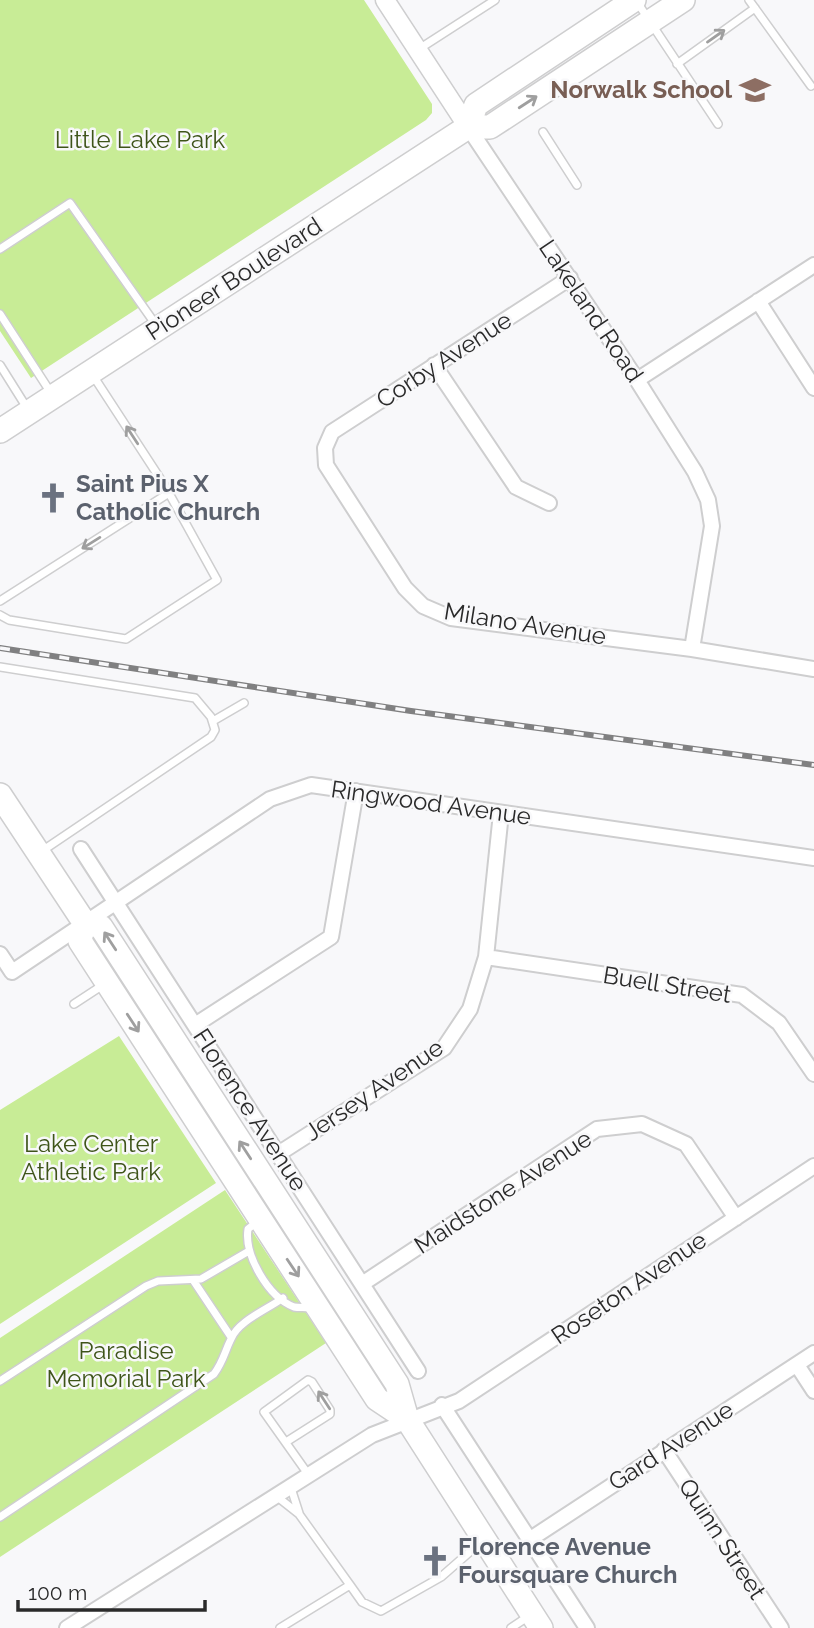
<svg xmlns="http://www.w3.org/2000/svg" width="814" height="1628" viewBox="0 0 814 1628" font-family="Raleway,sans-serif">
  <style>
    .green { fill: #c8ec96 }
    .lines { fill: none; stroke-linecap: round; stroke-linejoin: round }
    .service-casing { stroke: #cececf; stroke-width: 10 }
    .minor-casing { stroke: #cececf; stroke-width: 18 }
    .tertiary-casing { stroke: #cececf; stroke-width: 21 }
    .primary-casing { stroke: #cececf; stroke-width: 26 }
    .service { stroke: #fff; stroke-width: 7 }
    .minor { stroke: #fff; stroke-width: 14 }
    .tertiary { stroke: #fff; stroke-width: 18 }
    .primary { stroke: #fff; stroke-width: 23 }
    .rail-casing { stroke: #808081; stroke-width: 6 }
    .rail { stroke: #f8f8fa; stroke-width: 3.5; stroke-dasharray: 10; stroke-linecap: butt }
    .oneway { stroke: #9f9f9f }
    .labels { text-anchor: middle; stroke-width: 5; stroke-linejoin: round; paint-order: stroke }
    .education-label { font-size: 24px; font-weight: bold; fill: #785e54; stroke: #f8f8fa; text-anchor: end }
    .park-label { font-size: 24px; fill: #3e5419; stroke: #f8f8fa }
    .street-label { font-size: 24px; fill: #2a2a2a; stroke: #f8f8fa }
    .worship-label { font-size: 24px; font-weight: bold; fill: #5b616d; stroke: #f8f8fa; text-anchor: start }
  </style>
  <rect width="100%" height="100%" fill="#f8f8fa"/>
  <path class="green" d="M0 0H364L432 104V113L426 120 31 378 0 331Z
    M119 1036 216 1183 0 1324V1110Z
    M225 1190 326 1343 0 1557V1338Z"/>
  <g class="lines">
    <g class="service-casing">
      <path id="service" d="M749 0 811 86
        M637 2 718 124
        M419 49 495 0
        M677 64 755 8
        M543 132 577 185
        M0 249 70 203 156 325
        M0 314 51 393
        M0 365 27 408
        M0 601 169 493
        M0 615 9 620 126 639 217 580 165 486 92 374
        M0 667 195 698 211 717 215 730 211 737 42 851
        M213 721 244 703
        M74 1004 103 985
        M257 1222 248 1229C244 1255 268 1297 294 1307 299 1308 306 1307 311 1308
        M193 1280 231 1337
        M0 1381 146 1286 158 1281 201 1279 249 1251
        M286 1442 330 1414V1410L312 1382 308 1380 264 1412 308 1474
        M290 1485 299 1513
        M275 1495 299 1514 350 1585
        M0 1517 214 1374C224 1360 224 1353 231 1339 238 1321 268 1309 283 1298
        M280 1628 350 1585 362 1602 381 1611 441 1577 481 1542
        M511 1628 529 1616"/>
    </g>
    <g class="minor-casing">
      <path id="minor" d="M468 127 637 380 695 472 708 500 712 526 692 649
        M570 278 332 432 325 448 326 465 405 588 423 606 451 618 692 649 814 669
        M758 301 814 388
        M434 365 516 487 549 503
        M637 380 814 265
        M81 849 418 1371
        M0 954 12 972 270 799 311 785 814 858
        M486 957 742 995 779 1023 814 1074
        M195 1025 331 937 356 791
        M278 1154 444 1048 470 1009 486 957 501 813
        M362 1284 597 1129 642 1124 686 1144 736 1218
        M797 1365 814 1391
        M442 1405 587 1628
        M664 1450 781 1628
        M529 1540 814 1353
        M67 1628 372 1435 459 1401 814 1166"/>
    </g>
    <g class="tertiary-casing">
      <path id="tertiary" d="M385 0 468 127"/>
    </g>
    <g class="primary-casing">
      <path id="primary" d="M468 127 476 105 634 0
        M0 431 468 127H490L683 0
        M0 795 84 922 101 927 397 1384 407 1419 541 1628
        M84 922 80 941 377 1399 407 1419"/>
    </g>
    <use href="#service" class="service"/>
    <use href="#minor" class="minor"/>
    <use href="#tertiary" class="tertiary"/>
    <use href="#primary" class="primary"/>
    <g class="rail-casing">
      <path id="rail" d="M0 648 411 711 814 765"/>
    </g>
    <use href="#rail" class="rail"/>
  </g>
  <defs><path id="oneway-shaft" d="M-6 0H5M1.5-3L5.5 0L1.5 3" fill="none" stroke-width="1.6" stroke-linecap="round" stroke-linejoin="round" transform="scale(1.75)"/></defs>
  <g class="oneway">
    <use href="#oneway-shaft" transform="translate(716 36) rotate(-35)"/>
    <use href="#oneway-shaft" transform="translate(528 102) rotate(-33)"/>
    <use href="#oneway-shaft" transform="translate(132 435) rotate(-123)"/>
    <use href="#oneway-shaft" transform="translate(91 543) rotate(148)"/>
    <use href="#oneway-shaft" transform="translate(110 941) rotate(-123)"/>
    <use href="#oneway-shaft" transform="translate(133 1023) rotate(57)"/>
    <use href="#oneway-shaft" transform="translate(245 1150) rotate(-123)"/>
    <use href="#oneway-shaft" transform="translate(293 1268) rotate(56)"/>
    <use href="#oneway-shaft" transform="translate(324 1400) rotate(-123)"/>
  </g>
  <defs>
    <g id="school-bare" transform="scale(2.415)"><path d="M0-5L7-2L0 1L-7-2ZM-4 1L0 2.5L4 1V4Q0 6-4 4Z" fill="#8d6e63" stroke="#f8f8fa" stroke-width="2.5" paint-order="stroke"/></g>
    <g id="church-bare" transform="scale(2.415)"><path d="M-1.2-6h2.4v3.5h3.3v2.4h-3.3V6h-2.4V-.1h-3.3v-2.4h3.3Z" fill="#6b7280" stroke="#f8f8fa" stroke-width="2.5" paint-order="stroke"/></g>
  </defs>
  <g fill-rule="evenodd">
    <use href="#school-bare" x="755" y="90"/>
    <use href="#church-bare" x="53" y="498"/>
    <use href="#church-bare" x="435" y="1561"/>
  </g>
  <g class="labels">
    <g class="education-label">
      <text x="732" y="98">Norwalk School</text>
    </g>
    <g class="park-label">
      <text x="140" y="148">Little Lake Park</text>
      <text x="91" y="1152">Lake Center<tspan x="91" dy="28">Athletic Park</tspan></text>
      <text x="126" y="1359">Paradise<tspan x="126" dy="28">Memorial Park</tspan></text>
    </g>
    <g class="street-label">
      <text transform="translate(234 279) rotate(-33)" y="8">Pioneer Boulevard</text>
      <text transform="translate(591 311) rotate(56)" y="8">Lakeland Road</text>
      <text transform="translate(444 360) rotate(-33)" y="8">Corby Avenue</text>
      <text transform="translate(525 624) rotate(9)" y="8">Milano Avenue</text>
      <text transform="translate(431 803) rotate(8)" y="8">Ringwood Avenue</text>
      <text transform="translate(667 985) rotate(9)" y="8">Buell Street</text>
      <text transform="translate(374 1090) rotate(-34)" y="8">Jersey Avenue</text>
      <text transform="translate(250 1110) rotate(57)" y="8">Florence Avenue</text>
      <text transform="translate(503 1192) rotate(-33)" y="8">Maidstone Avenue</text>
      <text transform="translate(629 1288) rotate(-34)" y="8">Roseton Avenue</text>
      <text transform="translate(671 1446) rotate(-33)" y="8">Gard Avenue</text>
      <text transform="translate(722 1539) rotate(57)" y="8">Quinn Street</text>
    </g>
    <g class="worship-label">
      <text x="76" y="492">Saint Pius X<tspan x="76" dy="28">Catholic Church</tspan></text>
      <text x="458" y="1555">Florence Avenue<tspan x="458" dy="28">Foursquare Church</tspan></text>
    </g>
  </g>
  <path d="M18 1600v10h187v-10" fill="none" stroke="#2a2a2a" stroke-width="3.5"/>
  <text x="28" y="1600" font-size="21" fill="#2a2a2a" stroke="#f8f8fa" stroke-width="5" paint-order="stroke">100 m</text>
</svg>
